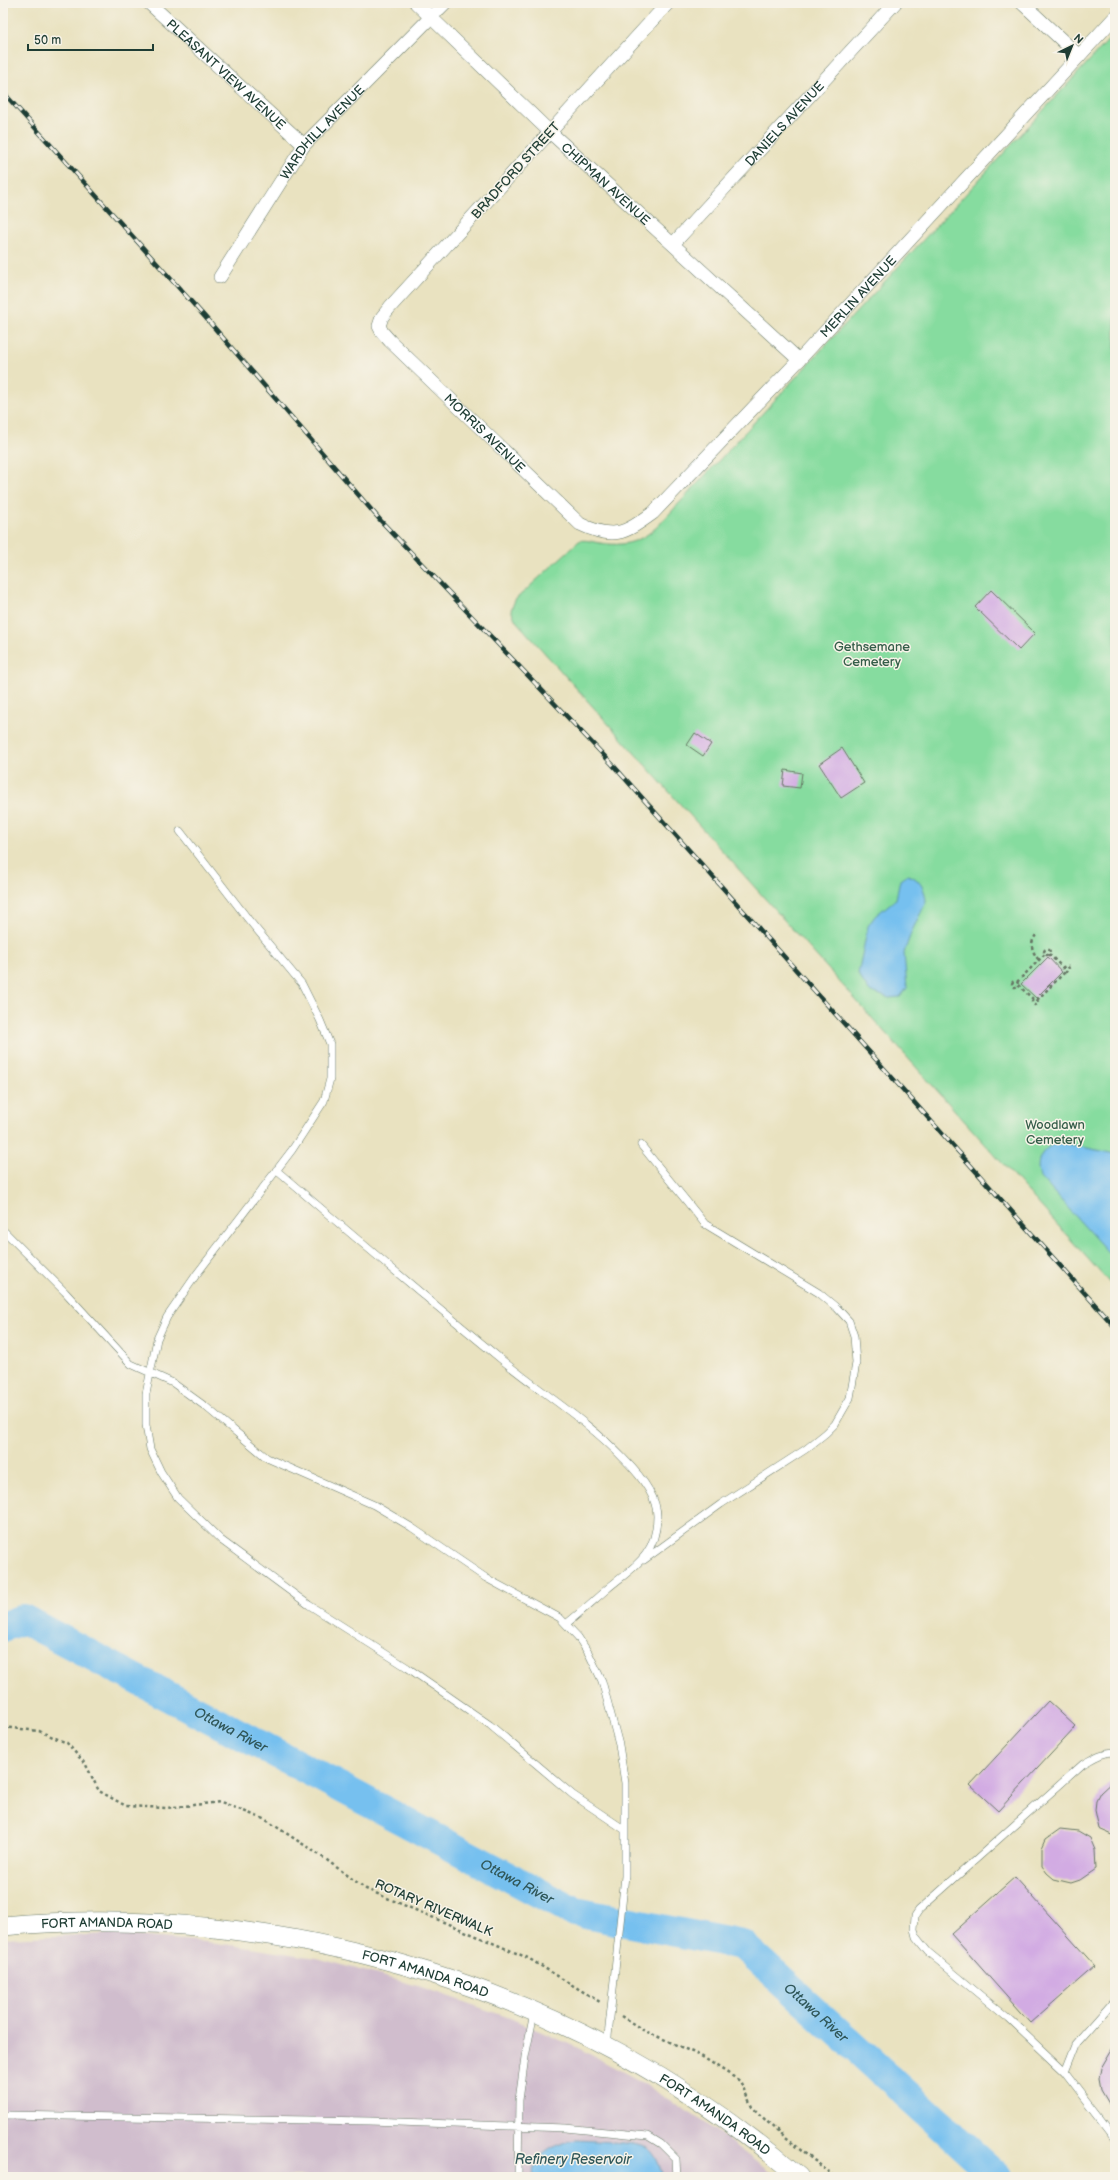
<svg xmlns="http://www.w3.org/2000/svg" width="1118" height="2180" viewBox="0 0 1118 2180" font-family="'Balsamiq Sans',sans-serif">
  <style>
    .industrial { fill: #d0bdcd }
    .green { fill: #86dc9f; stroke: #528c6a }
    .water { fill: #76c0ef; stroke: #4a7e92 }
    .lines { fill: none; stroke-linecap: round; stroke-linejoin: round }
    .river { stroke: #76c0ef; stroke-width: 30 }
    .building { fill: #d2abe3 }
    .lane-casing { stroke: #667765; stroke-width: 8 }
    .street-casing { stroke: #667765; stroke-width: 14 }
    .secondary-casing { stroke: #667765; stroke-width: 20 }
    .path { stroke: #667765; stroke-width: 2.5; stroke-dasharray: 3 3; stroke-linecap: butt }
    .lane { stroke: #fff; stroke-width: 7 }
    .street { stroke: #fff; stroke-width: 13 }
    .secondary { stroke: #fff; stroke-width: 19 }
    .rail-casing { stroke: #1f3d34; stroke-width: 4.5 }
    .rail { stroke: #f7f3e8; stroke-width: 3; stroke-dasharray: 9; stroke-linecap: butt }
    .labels { text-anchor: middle; stroke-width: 3; stroke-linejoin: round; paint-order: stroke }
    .street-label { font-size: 13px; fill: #1f3d34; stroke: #f7f3e8 }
    .park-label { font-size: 13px; fill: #345d49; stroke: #f7f3e8 }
    .water-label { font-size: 14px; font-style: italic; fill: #305759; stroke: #f7f3e8 }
  </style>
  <rect width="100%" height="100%" fill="#f7f3e8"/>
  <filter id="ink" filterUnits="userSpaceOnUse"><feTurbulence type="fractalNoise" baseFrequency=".025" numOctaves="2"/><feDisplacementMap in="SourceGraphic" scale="8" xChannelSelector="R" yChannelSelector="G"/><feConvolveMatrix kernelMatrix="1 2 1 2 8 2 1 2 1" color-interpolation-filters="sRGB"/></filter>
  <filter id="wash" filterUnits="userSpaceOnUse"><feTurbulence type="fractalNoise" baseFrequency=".012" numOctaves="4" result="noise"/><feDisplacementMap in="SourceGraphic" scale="16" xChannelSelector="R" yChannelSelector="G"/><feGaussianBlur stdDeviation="0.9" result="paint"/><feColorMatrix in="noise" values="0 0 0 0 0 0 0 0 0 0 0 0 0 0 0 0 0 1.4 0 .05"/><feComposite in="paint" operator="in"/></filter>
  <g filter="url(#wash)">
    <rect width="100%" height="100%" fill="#e9e2c0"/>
    <path class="industrial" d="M113 1934 216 1943 317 1958 418 1986 510 2018 578 2048 638 2080 704 2122 776 2177H3V1938Z"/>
    <path class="green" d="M1115 33V1289L516 621 511 610 515 600 579 541C586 539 592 542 600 543 625 547 641 542 659 525Z"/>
    <path class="water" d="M907 875C919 877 926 890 926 902L911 933 904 953 907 988 900 997 889 998 869 991 858 974 868 926 875 916 896 899 900 880Z
      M1059 1142 1115 1154V1260L1040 1177C1034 1160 1043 1147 1059 1142Z
      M576 2140C591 2141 636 2142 647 2148 656 2153 660 2167 663 2177H534C528 2156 560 2142 576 2140Z"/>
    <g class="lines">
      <path class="river" id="s1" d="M3 1627 23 1619 575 1912 742 1945 998 2177"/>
    </g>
    <g id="blocks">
      <path class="building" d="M991 590 1035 633 1019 650 975 607Z
        M695 733 711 744 703 756 687 745Z
        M842 748 864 783 841 798 819 764Z
        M785 770 802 773 800 788 783 786Z
        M1048 957 1062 972 1036 998 1021 984Z
        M1048 1701 1076 1727 998 1811 970 1785Z
        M1115 1779V1836L1099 1829 1095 1810 1096 1801 1100 1793Z
        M1060 1829 1078 1831 1090 1838 1095 1850 1096 1869 1080 1880 1071 1883 1054 1879 1047 1873 1042 1866V1848L1046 1839Z
        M1015 1877 1095 1966 1030 2023 951 1934Z
        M1115 2044V2114L1101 2090 1099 2079 1101 2068Z"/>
    </g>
  </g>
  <g filter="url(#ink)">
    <use href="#blocks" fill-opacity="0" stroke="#667765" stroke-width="1"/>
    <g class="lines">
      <g class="lane-casing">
        <path id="lane" d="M180 831 248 919 302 984 320 1020 330 1044V1079L324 1101 292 1150 196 1275 167 1317 157 1339 146 1394V1425L150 1449 161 1472 178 1498 221 1540 309 1605 408 1668 490 1725 573 1795 625 1830V1876L607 2046
          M641 1145 705 1224 819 1293 837 1308 849 1321 854 1336 856 1363 850 1398 835 1424 826 1433 806 1449 721 1504 644 1560
          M276 1170C351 1234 426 1298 502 1360 542 1393 588 1421 624 1459 638 1473 657 1495 657 1516 657 1556 633 1567 607 1589 593 1601 580 1613 566 1624
          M3 1230 65 1292 131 1364 173 1383 206 1407 267 1458 374 1505 411 1527 486 1578 560 1618 578 1637 589 1654 602 1681 619 1745 625 1783V1830
          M1115 2000 1076 2044 1065 2072 1115 2137
          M1065 2072 1009 2019 928 1952 916 1937 914 1929 915 1916 919 1910 1083 1764C1094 1758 1102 1752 1115 1752
          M3 2115 370 2121 565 2128 648 2136 661 2144 676 2159 677 2177
          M518 2177 519 2100 525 2057 534 2013"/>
      </g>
      <g class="street-casing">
        <g id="street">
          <path id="s2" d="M149 3 304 145"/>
          <path id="s3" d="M416 3 550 132 799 360"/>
          <path id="s4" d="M668 3 390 307 382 317 379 326 382 332 390 341 580 524C613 540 624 534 653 513L799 360 1115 17"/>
          <path d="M1022 3 1079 56"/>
          <path id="s5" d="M673 244 895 3"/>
          <path id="s6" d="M220 277 304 145 445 3"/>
        </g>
      </g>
      <g class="secondary-casing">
        <g id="secondary">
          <path id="s7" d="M3 1926C287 1901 582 1989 799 2177"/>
        </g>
      </g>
      <path class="path" d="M1036 935C1029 944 1032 952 1039 960
        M1044 952a3 3 0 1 1 6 0a3 3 0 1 1-6 0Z
        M1049 954 1063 968
        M1063 969a3 3 0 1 1 6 0a3 3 0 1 1-6 0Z
        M1012 984a3 3 0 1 1 6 0a3 3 0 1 1-6 0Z
        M1017 982 1045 954
        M1018 985 1033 999
        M1032 1002a3 3 0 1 1 6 0a3 3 0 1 1-6 0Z
        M1037 1000 1065 972
        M3 1727 39 1731 67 1743 86 1765 99 1791 126 1806 166 1808 221 1802 266 1820 324 1858 366 1889 528 1958 600 2002
        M621 2016 643 2030 701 2056 740 2081 752 2107 782 2136 836 2177"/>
      <use href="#lane" class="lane"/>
      <use href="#street" class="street"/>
      <use href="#secondary" class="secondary"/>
      <g class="rail-casing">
        <path id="rail" d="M3 92 205 317 381 521 612 764 1115 1327"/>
      </g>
      <use href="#rail" class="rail"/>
    </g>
  </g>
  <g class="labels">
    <g class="street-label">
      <text dy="5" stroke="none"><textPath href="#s2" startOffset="105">PLEASANT VIEW AVENUE</textPath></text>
      <text dy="5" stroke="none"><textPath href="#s5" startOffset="164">DANIELS AVENUE</textPath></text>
      <text dy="5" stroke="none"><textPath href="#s6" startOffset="178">WARDHILL AVENUE</textPath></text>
      <text transform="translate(515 170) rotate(-48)" y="5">BRADFORD STREET</text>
      <text dy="5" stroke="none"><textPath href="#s3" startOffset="262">CHIPMAN AVENUE</textPath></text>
      <text dy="5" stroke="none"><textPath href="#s4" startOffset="1095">MERLIN AVENUE</textPath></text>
      <text dy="5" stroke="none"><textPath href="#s4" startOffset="585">MORRIS AVENUE</textPath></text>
      <text transform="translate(434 1907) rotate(23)" y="5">ROTARY RIVERWALK</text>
      <text dy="5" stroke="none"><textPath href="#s7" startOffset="104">FORT AMANDA ROAD</textPath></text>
      <text dy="5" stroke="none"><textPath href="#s7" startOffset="428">FORT AMANDA ROAD</textPath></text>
      <text dy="5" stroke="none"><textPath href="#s7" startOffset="752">FORT AMANDA ROAD</textPath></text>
    </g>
    <g class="park-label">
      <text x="872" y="651">Gethsemane<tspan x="872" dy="15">Cemetery</tspan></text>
      <text x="1055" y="1129">Woodlawn<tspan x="1055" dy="15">Cemetery</tspan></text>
    </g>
    <g class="water-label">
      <text dy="5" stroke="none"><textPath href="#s1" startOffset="257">Ottawa River</textPath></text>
      <text dy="5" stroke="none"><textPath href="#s1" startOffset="581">Ottawa River</textPath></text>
      <text dy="5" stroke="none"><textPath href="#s1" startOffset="917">Ottawa River</textPath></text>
      <text x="573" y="2164">Refinery Reservoir</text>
    </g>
  </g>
  <rect width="1118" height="2180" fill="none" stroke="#f7f3e8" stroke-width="16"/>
  <g transform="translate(1072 46) rotate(43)" stroke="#f7f3e8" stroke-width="3" paint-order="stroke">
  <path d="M0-3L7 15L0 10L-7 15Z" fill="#1f3d34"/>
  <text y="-6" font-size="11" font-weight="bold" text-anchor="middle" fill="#1f3d34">N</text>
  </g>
  <path d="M28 44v6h125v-6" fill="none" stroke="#1f3d34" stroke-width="2"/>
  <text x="34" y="44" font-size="12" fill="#1f3d34" stroke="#f7f3e8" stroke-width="3" paint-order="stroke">50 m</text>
</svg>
